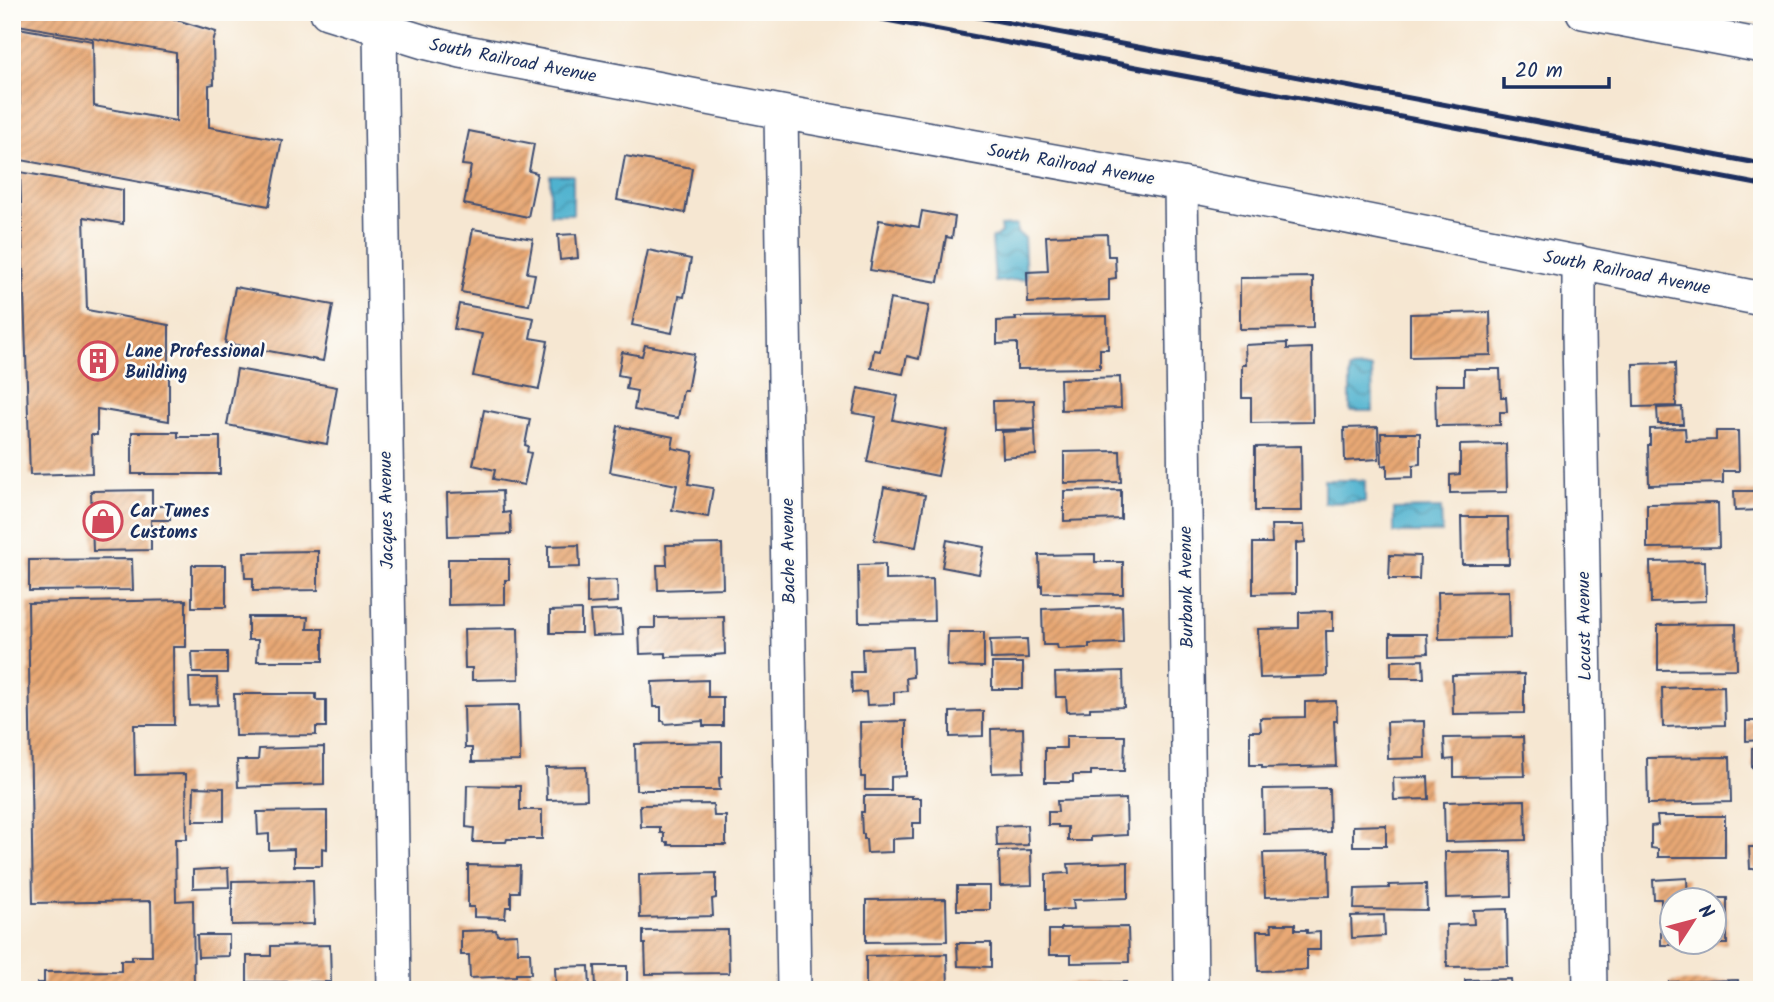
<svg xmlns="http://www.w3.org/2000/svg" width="1774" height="1002" viewBox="0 0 1774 1002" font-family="Kalam,sans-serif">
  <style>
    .water { fill: url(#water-waves); stroke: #367096; stroke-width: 2 }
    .building { fill: url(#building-hatch) }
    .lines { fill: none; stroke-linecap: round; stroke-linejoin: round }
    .minor-casing { stroke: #3c4b6f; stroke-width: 36 }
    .minor { stroke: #fff; stroke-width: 33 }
    .rail { stroke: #1b2f5e; stroke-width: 5 }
    .labels { text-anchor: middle; stroke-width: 5; stroke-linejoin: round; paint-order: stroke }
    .street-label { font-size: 18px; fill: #1b2f5e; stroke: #fdfcf7 }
    .poi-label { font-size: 18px; font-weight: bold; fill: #1b2f5e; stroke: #fdfcf7; text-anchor: start }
  </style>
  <defs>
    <pattern id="water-waves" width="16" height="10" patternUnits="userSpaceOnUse" patternTransform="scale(1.75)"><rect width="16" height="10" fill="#50b2cf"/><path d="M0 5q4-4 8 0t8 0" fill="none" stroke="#4291ab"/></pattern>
    <pattern id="building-hatch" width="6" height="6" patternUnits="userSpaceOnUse" patternTransform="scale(1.75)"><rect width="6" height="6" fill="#e8a874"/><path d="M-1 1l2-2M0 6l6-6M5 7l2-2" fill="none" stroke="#bb8962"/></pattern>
  </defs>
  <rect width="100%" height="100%" fill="#fdfcf7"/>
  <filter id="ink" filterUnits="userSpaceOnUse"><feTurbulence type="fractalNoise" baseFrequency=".0143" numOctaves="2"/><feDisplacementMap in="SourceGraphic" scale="14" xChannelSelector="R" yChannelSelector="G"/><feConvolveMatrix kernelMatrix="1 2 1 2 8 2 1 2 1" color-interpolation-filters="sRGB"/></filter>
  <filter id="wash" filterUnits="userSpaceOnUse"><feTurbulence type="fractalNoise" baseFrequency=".00686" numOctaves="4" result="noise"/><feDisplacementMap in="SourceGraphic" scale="28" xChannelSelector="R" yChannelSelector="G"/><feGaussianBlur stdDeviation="1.57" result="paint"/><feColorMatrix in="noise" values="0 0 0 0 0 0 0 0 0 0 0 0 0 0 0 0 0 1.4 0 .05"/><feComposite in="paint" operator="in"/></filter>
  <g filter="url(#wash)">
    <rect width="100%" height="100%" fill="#f6e7d2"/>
    <path class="water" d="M550 175H573V214H550Z
      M1017 225V233L1024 237 1026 279 995 282 992 239 1001 232 1000 226Z
      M1372 368 1373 411H1350V369Z
      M1324 480H1365V502L1324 503Z
      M1441 508 1442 533H1394V509Z"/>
    <g id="blocks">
      <path class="building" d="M18 12H151L216 32 213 43 214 84 209 85V127L282 140 269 206 21 160 18 28 93 41 94 106 176 121V53L18 25Z
        M469 131 534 144 529 171 537 173 528 217 464 204 471 166 462 165Z
        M625 156 692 168 685 213 617 200Z
        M20 172 123 190V224L84 217 87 310 169 325V421L97 409V435H91L92 473 30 475Z
        M922 211 955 217 952 238 946 237 938 282 870 270 879 220 919 227Z
        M473 229 533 239 527 273 535 274 529 305 461 292Z
        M576 234 578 258 560 260 558 235Z
        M1107 234 1108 256H1115L1116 278 1109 279V300L1028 303 1027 272 1048 271 1046 236Z
        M648 250 691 259 684 297 679 296 672 333 632 325Z
        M1313 277V328L1240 329V278Z
        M235 287 333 305 323 361 225 343Z
        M890 299 929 306 919 359 907 356 903 374 871 368 874 350 880 351Z
        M459 304 534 318 530 338 548 341 539 389 473 376 482 334 454 329Z
        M1490 312 1491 355 1410 357V314Z
        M1107 316 1108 349H1100V368L1017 369V343L997 344V321L1016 320 1015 317Z
        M1287 343V349L1312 348 1313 422 1251 423V398H1242V365H1246L1245 345Z
        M645 345 694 354 687 391H683L678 418 634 410 637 391 626 389 628 377 618 375 622 352 642 356Z
        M1675 363 1676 406 1634 407 1633 364Z
        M237 369 337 387 327 444 227 425Z
        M1464 369H1500L1501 397H1506L1507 412H1500V425L1436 426 1435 385H1464Z
        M1120 377 1121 408 1061 410 1060 379Z
        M858 388 898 396 893 420 947 430 938 476 867 462 876 417 853 413Z
        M1034 400 1035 429 994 430 993 401Z
        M1682 407 1683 424H1658L1657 408Z
        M484 410 530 419 525 445 528 446 527 452 531 453 524 485 493 479 495 470 473 465Z
        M618 426 674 437 672 448 693 452 688 484 713 488 708 517 672 510 677 485 610 472Z
        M1378 427 1379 459 1345 461 1344 428Z
        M1685 428 1686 441 1716 440V431H1738L1739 471H1723V483L1649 485 1648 445H1650V429Z
        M1035 430 1036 455 1003 458 1002 432Z
        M132 432H178V437H220V474H132Z
        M1381 433H1420V464L1413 465V477L1387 478V465L1382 466Z
        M1506 444 1507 492 1450 493V475L1460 474V445Z
        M1301 446 1302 511H1255V447Z
        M1120 451 1121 482 1064 483V452Z
        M884 487 925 495 916 547 874 540Z
        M152 490V506H169L170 520H151V550L93 551 91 491Z
        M1121 490V519L1064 521V491Z
        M502 491 503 513 510 512 511 534 448 536 447 493Z
        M1734 491H1762V510L1735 511Z
        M1718 503 1719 547 1647 548V504Z
        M1461 517H1508L1509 564H1462Z
        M1271 525H1304L1305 542 1296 543V593L1253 594V543H1272Z
        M947 540 984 547 979 574 942 567Z
        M722 544 723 588 658 590 657 565H667L666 545Z
        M579 545 580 567 548 568V546Z
        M318 551V590L253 591V578H245L244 552Z
        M1095 554V562H1123V594L1042 593V585L1040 586 1039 555Z
        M1390 555 1420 556 1419 579H1389Z
        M132 559 133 590 29 591V560Z
        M448 559H509V580H505V604L448 605Z
        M1705 561 1706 601 1651 603 1650 562Z
        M885 564V580L933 579 934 621 859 622 858 565Z
        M192 565H226V607H192Z
        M617 580 618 602 587 604V581Z
        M1509 591 1510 638 1439 639 1438 592Z
        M186 600V647H173L174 725H134L135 775 186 774 187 839H175L176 901 193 900 194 990H37V983H44V972L121 971V960H132V956H152L151 901 33 903 28 603Z
        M1122 606 1123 643 1089 644V648L1058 649 1057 645H1043L1042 609Z
        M581 610V633H550V611Z
        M621 610 623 635 592 636 590 611Z
        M1333 611V631H1326L1327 676 1260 678 1258 629 1299 628V612Z
        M248 617H308L307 629H323V661H257L258 640H248Z
        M724 617 725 654 715 655V656L666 657V653L640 654 639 628H655V618Z
        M1736 624 1737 669 1658 670V625Z
        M518 628 519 679 472 680V668H465L464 629Z
        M948 632H984V667L947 666Z
        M1390 634H1427L1428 653 1390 654Z
        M1027 639 1028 658 991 659 990 640Z
        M912 647 913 677 906 678 907 691 894 692V704L867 705 866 692 852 693 851 672H863L862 649Z
        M192 652H227V673H193Z
        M1423 660 1424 678H1391V661Z
        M992 663H1023V689H992Z
        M1123 671 1124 707 1090 708V711L1067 712 1066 697H1056L1055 673Z
        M1524 674V713L1453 714 1452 675Z
        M189 678H217L218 705 190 706Z
        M708 680V697H723V726H703V721L665 724 664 721H661V707H653L652 682Z
        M1724 686 1725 725 1663 727 1662 688Z
        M234 694H316V700H326V727H316V735L235 736Z
        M1336 701 1337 721H1334L1336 766 1262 768V765H1250V731H1261L1260 718 1305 717V702Z
        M519 705 520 761 472 762V748H465L464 706Z
        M983 711V736L950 737V712Z
        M906 721V776L891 777V790H865V777H861L860 722Z
        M1424 721 1425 758 1388 759 1387 722Z
        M1746 721H1762V740L1746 741Z
        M1023 728 1024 772 992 773 991 729Z
        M1066 736H1125L1124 771H1091V775H1073V782H1045V748H1066Z
        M1523 737 1525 776 1454 777V759L1445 760 1444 738Z
        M722 742V777L719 778 720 790H636L635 744Z
        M324 747V784L238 787 237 760H258L259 749Z
        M1762 747V768H1752V748Z
        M1730 757 1731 802 1648 804 1647 758Z
        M586 767 587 799 547 800 546 768Z
        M1428 777 1429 799 1394 800 1393 778Z
        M467 785 520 786V810H542V839H507L506 842H473L474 828 466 827Z
        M194 787 224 788V821H193Z
        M1329 788 1330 832 1264 834 1263 789Z
        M864 796H912V798H921V823H913V838L892 839V852L867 853 866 839H864V834H862L861 812H864Z
        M1126 799 1127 835 1091 837V841H1068V827H1058V825H1048V812H1058L1057 801Z
        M1525 800 1526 840 1445 842 1444 802Z
        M713 804 714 816H726V845H668V842H664V833H660V827H641L640 805Z
        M327 811V849L322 848V866H294V849L269 850V834L258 835 257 812Z
        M1657 816H1725V857H1658V849L1651 848V826L1658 825Z
        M1027 825 1028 845 997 846 996 826Z
        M1386 825V846H1353V826Z
        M1749 847H1762V869H1750Z
        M1031 850 1032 885 1000 886 999 851Z
        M1511 851 1512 896 1446 898 1445 852Z
        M1329 852 1330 896 1265 897 1263 853Z
        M1128 862V898L1073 900 1074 909 1046 910V874L1069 873 1068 864Z
        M468 865 520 866 519 892H511V907H506L505 918 474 917V907H468Z
        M228 868 229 887 193 888V870Z
        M716 873V898L712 899 713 916 640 918 639 875Z
        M1687 878 1688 900H1672V945H1661V899H1654L1653 880Z
        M313 880 314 924 232 925V881Z
        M1426 884 1427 910 1354 909 1355 889 1389 888V885Z
        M957 886H990V910H957Z
        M1714 898H1727V944H1714Z
        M946 899 947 941 866 942V900Z
        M1507 909 1508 966 1447 967 1446 925 1474 924 1473 910Z
        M1384 915 1385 936 1352 938 1351 916Z
        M1271 924H1295V930H1307V933L1320 932V950H1307V970L1258 971 1257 931H1272Z
        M1128 927 1129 962 1071 963V955H1049V930H1061V928Z
        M496 930 497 935 517 934 518 952H530L531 974H516V976L470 978 469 955H461V931Z
        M728 930 729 973 646 974 645 944H643V931Z
        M197 935H229V956L198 957Z
        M957 943H991V967L958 966Z
        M330 945 331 982H247V956H271V946Z
        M947 954 948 990H866V956Z
        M589 966 590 990H556L555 967Z
        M595 966H627V987L596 988Z
        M1511 979 1512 990H1465V980Z
        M1738 980 1739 990H1669V982Z
        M1126 982V990H1054V984Z"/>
    </g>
  </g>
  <g filter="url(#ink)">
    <use href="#blocks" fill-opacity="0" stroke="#3c4b6f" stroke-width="2"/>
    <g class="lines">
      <g class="minor-casing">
        <path id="minor" d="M327 12 424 42 461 51 781 112 1181 184 1762 299
          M1583 12 1762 46
          M380 29 394 990
          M781 112 794 990
          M1181 184 1191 990
          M1579 262V332L1590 990"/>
      </g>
      <use href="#minor" class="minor"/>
      <path class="rail" d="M844 12 1762 185
        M951 12 1762 164"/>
    </g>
  </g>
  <defs>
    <g id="building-ring" transform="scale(2.0125)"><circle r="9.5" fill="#fdfcf7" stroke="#d1495b" stroke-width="1.5"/><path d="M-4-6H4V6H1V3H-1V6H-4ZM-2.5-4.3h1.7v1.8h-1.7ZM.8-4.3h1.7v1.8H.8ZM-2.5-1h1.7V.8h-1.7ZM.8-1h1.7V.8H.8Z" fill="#d1495b"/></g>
    <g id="shop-ring" transform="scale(2.0125)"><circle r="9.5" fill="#fdfcf7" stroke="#d1495b" stroke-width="1.5"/><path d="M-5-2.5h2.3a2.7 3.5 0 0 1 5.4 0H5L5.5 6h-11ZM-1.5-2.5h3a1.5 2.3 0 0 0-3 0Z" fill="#d1495b"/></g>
  </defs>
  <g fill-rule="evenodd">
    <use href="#building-ring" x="98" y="361"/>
    <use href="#shop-ring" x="103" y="521"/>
  </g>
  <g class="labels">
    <g class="street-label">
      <text transform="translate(513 60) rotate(11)" y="6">South Railroad Avenue</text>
      <text transform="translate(1071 164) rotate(10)" y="6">South Railroad Avenue</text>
      <text transform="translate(1627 272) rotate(11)" y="6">South Railroad Avenue</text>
      <text transform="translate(386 510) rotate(-91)" y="6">Jacques Avenue</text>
      <text transform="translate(788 551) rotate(-91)" y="6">Bache Avenue</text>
      <text transform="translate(1186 587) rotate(-91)" y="6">Burbank Avenue</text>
      <text transform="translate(1584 626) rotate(-91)" y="6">Locust Avenue</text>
    </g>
    <g class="poi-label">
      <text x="125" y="357">Lane Professional<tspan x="125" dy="21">Building</tspan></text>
      <text x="130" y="517">Car Tunes<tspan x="130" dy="21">Customs</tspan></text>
    </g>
  </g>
  <rect width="1774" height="1002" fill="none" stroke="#fdfcf7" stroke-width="42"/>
  <g transform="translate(1693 921) rotate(54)"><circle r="33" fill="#fdfcf7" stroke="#a3aaba" stroke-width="2"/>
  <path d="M0-5L12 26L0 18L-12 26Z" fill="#d1495b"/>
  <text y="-10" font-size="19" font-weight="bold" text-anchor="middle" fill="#1b2f5e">N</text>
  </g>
  <path d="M1504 77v10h105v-10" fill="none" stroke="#1b2f5e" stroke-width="3.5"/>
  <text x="1515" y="77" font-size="21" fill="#1b2f5e" stroke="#fdfcf7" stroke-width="5" paint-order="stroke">20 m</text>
</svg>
